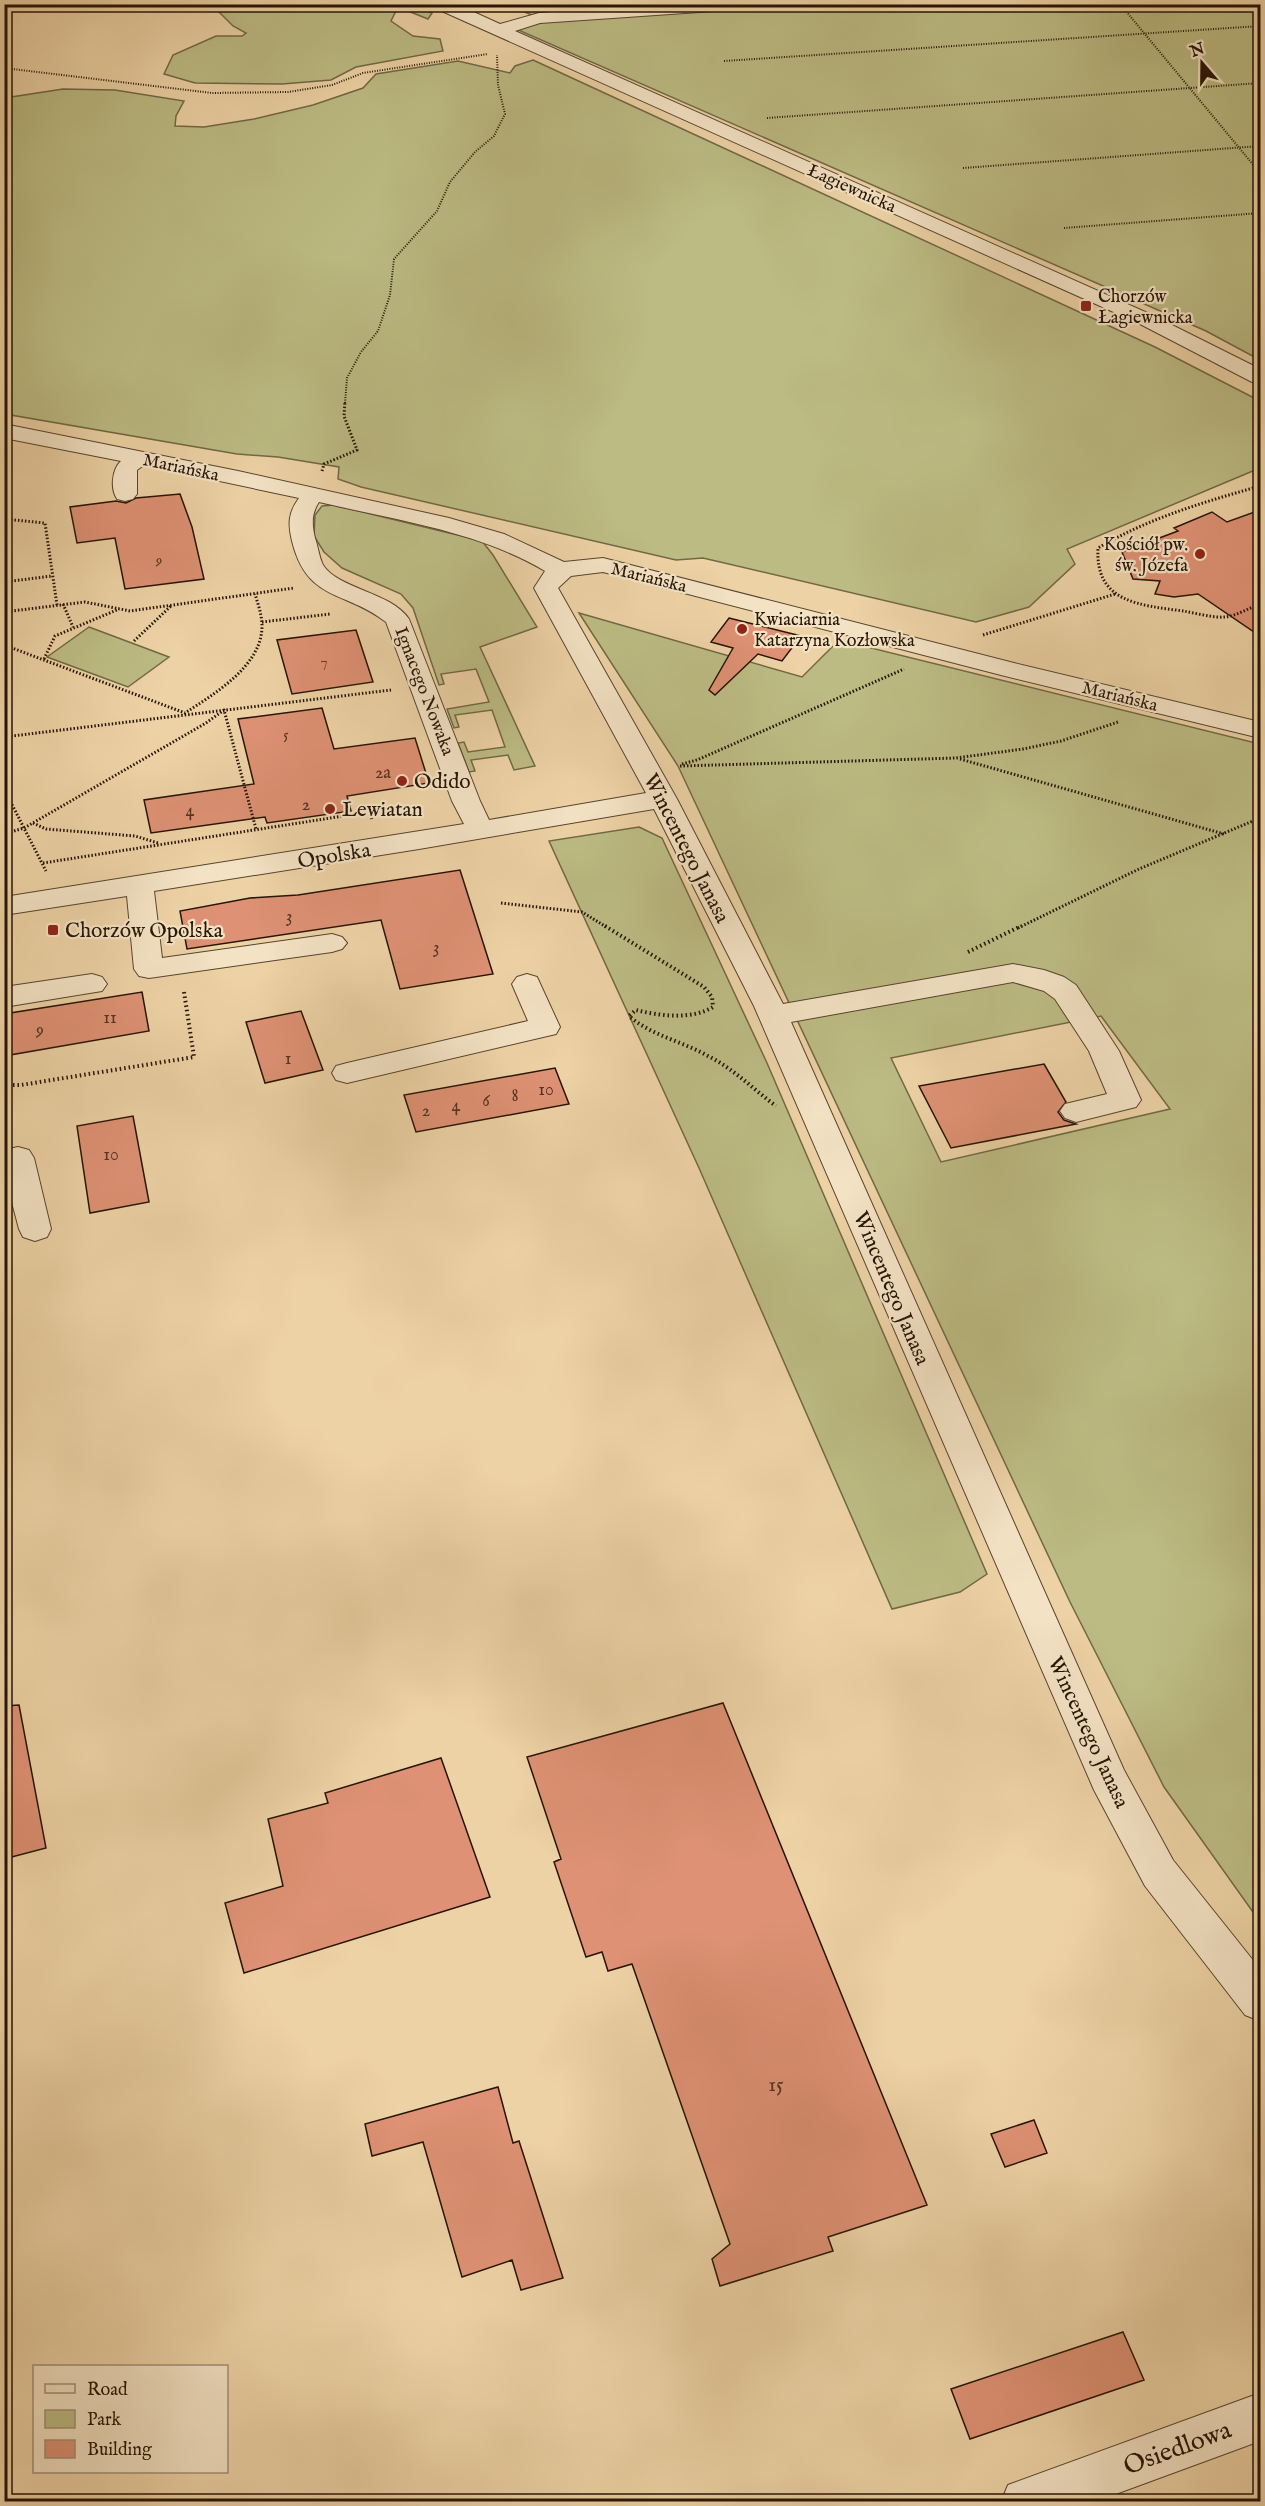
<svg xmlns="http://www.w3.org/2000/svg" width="1265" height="2506" viewBox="0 0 1265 2506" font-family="'IM FELL English',serif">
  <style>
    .green { fill: #bcbb83; stroke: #716844; stroke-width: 1.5; fill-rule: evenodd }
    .building { fill: #de9174; stroke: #261405; stroke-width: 1.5 }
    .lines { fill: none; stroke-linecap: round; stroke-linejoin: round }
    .minor-casing { stroke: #58442d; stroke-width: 2 }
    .path-far2 { stroke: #261405; stroke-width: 2; stroke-dasharray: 1 1.5; stroke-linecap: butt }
    .path-far1 { stroke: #261405; stroke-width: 3; stroke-dasharray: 1.5 2; stroke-linecap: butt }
    .path { stroke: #261405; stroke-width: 4; stroke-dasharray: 1.5 3; stroke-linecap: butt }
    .minor { fill: #f3e2c4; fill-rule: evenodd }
    .poi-dot { fill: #8f2418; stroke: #f3e2c4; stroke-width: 2 }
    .labels { text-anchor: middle; stroke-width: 4.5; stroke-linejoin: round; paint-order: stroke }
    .far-number-label { font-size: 15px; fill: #543321 }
    .far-street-label { font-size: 18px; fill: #261405; stroke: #f3e2c4 }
    .far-poi-label { font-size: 18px; fill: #261405; stroke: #f3e2c4; text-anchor: start }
    .number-label { font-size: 18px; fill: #543321 }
    .poi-label { font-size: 21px; fill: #261405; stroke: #f3e2c4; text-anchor: start }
    .street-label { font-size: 21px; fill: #261405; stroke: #f3e2c4 }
    .near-number-label { font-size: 21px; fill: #543321 }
    .near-street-label { font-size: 26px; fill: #261405; stroke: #f3e2c4 }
  </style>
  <rect width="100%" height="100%" fill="#edd2a5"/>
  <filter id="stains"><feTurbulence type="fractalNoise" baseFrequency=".00333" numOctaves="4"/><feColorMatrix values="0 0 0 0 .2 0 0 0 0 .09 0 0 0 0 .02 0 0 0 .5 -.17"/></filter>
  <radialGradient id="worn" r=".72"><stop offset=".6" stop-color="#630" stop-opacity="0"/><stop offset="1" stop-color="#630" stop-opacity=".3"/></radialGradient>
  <path class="green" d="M212 5H413L432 13 428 19 398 7 391 21 413 36 440 39 443 51 356 67 331 80 282 84 195 83 164 74 173 55 216 36H242L246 33 233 26Z
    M508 5H1260V360L1206 331 516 29 539 18Z
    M533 60 1155 347 1260 401V468L1067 549 1075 564 1029 607 976 622 703 558 676 560 361 487 338 479 339 467 278 457 237 454 5 414V98L63 89 115 90 184 101 176 116 175 126 204 127 254 119 313 105 363 88 376 74 458 61 510 73 515 66Z
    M334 505 482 541 493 555 537 627 480 647 535 766 514 770 508 755 471 760 475 771 469 772 458 743 464 742 468 752 505 747 492 710 455 715 459 727 454 728 447 709 489 702 476 669 441 674 444 684 439 685 413 608 401 594 342 568 324 552 314 536 315 515 322 506Z
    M579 613 802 677 839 640 1260 744V1922L1164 1787 1070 1602 678 766ZM1101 1016 1170 1109 941 1162 891 1058Z
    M89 627 169 657 128 687 47 657Z
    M639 827 662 838 767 1063 987 1574 960 1592 892 1609 699 1168 549 841Z"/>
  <path class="building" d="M180 494 192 527 204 579 125 589 115 538 77 543 70 507 116 501 126 503 136 498Z
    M1260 510V636L1198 594 1174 597 1155 594 1160 581 1133 579 1122 552 1178 531 1174 528 1212 512 1227 522Z
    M729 618 801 636 782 661 758 654 715 695 709 690 733 648 711 642Z
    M356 630 373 682 292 694 277 640Z
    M322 708 334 749 415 738 429 783 347 796 351 811 267 823 265 817 151 833 144 800 254 784 238 719Z
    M460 870 493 974 400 989 381 920 187 949 180 911 250 898 298 895Z
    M142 992 149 1031 4 1056V1014Z
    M301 1011 323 1070 265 1083 246 1022Z
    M1044 1064 1066 1102 1058 1112 1064 1120 1076 1124 951 1148 919 1086Z
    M555 1068 569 1104 416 1132 404 1095Z
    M133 1116 149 1202 90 1213 77 1126Z
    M723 1703 927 2205 828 2237 833 2251 720 2286 712 2259 730 2244 632 1964 608 1971 602 1952 586 1957 554 1862 561 1859 527 1757Z
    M19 1705 46 1848 4 1859V1706Z
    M441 1758 490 1897 244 1973 225 1903 283 1886 268 1819 328 1803 325 1793Z
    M498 2087 513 2143 519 2141 563 2278 521 2290 512 2260 462 2277 423 2142 372 2156 365 2124Z
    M1034 2120 1047 2153 1005 2167 991 2134Z
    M1123 2332 1144 2380 970 2439 951 2389Z"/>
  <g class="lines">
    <g class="minor-casing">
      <path id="minor" d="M433 4H456L500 24 539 13 661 4H751L743 9 540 23 515 31 1152 315 1260 369V383L1252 382 1138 323 435 8Z
        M4 424 238 471 449 518 504 534 564 562 603 558 1014 663 1260 722V738L1001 675 603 572 571 576 558 588 677 799 783 1004 1013 964 1044 970 1064 977 1076 985 1119 1051 1141 1100 1136 1107 1076 1122 1065 1118 1060 1111 1065 1104 1107 1094 1089 1051 1055 999 1044 991 1013 982 791 1022 1124 1770 1173 1860 1260 1969V2021L1245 2015 1145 1886 1094 1790 754 1006 654 809 419 849 154 891 162 958 332 934 342 937 347 943 342 949 332 952 149 978 139 976 134 969 127 896 4 915V897L464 824 452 801 386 622C345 590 307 602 292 541 288 524 288 513 299 498L144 465 137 470V494L133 499 125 501 117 499C110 489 112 469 121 461L4 438ZM319 502C395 520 478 531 545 571L534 588 646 793 489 820 480 801 409 619C391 592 338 589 323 565 319 557 318 546 315 538 312 525 311 514 319 502Z
        M92 974 102 977 107 984 102 991 4 1007V987Z
        M527 974 537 977 560 1027 556 1034 347 1083 336 1080 332 1073 336 1066 347 1063 528 1021 512 984 517 977Z
        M18 1147 29 1150 34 1158 51 1229 47 1237 35 1241 23 1237 19 1229 4 1172V1150Z
        M1260 2393V2441L1094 2502H1001L1008 2485Z"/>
    </g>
    <path class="path-far2" d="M1120 4 1260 173
      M724 61 1260 26
      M4 68 212 93 288 92 332 85 363 73 488 54
      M767 118 1260 83
      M963 168 1260 146
      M1064 228 1260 213
      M345 403 347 378 361 352 378 331 390 295 394 259 437 211 450 182 475 152 494 136 505 114 498 85 497 55"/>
    <path class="path-far1" d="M322 471 324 464 357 450 344 416 345 401
      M1260 486C1204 502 1149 518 1098 548 1095 603 1140 605 1183 611 1196 613 1212 618 1225 617 1236 616 1249 608 1260 604
      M4 519 45 523 57 605
      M4 582 52 576
      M63 604 73 627
      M4 612 85 602 130 611 294 588
      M262 622 330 614
      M983 635 1115 594
      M134 641 172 605
      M4 645 185 713C214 694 262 666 262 626 262 615 258 604 255 594
      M44 659 55 636 119 609
      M4 737 391 690
      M960 759 1224 834
      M682 764 697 760 904 669
      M680 766 956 758 1023 749 1061 741 1118 722
      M4 789 46 871
      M33 823 46 829 135 836 158 843
      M4 834 24 828 206 723 224 710 256 829
      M43 863 369 812 372 819
      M501 903 582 912 608 928
      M1018 928 1139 869 1260 818"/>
    <path class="path" d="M605 926 704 987 712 997 713 1007C691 1020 660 1016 636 1010L629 1016C652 1036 682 1041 708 1056 734 1069 753 1089 776 1106
      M968 952 1021 926
      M4 1085H21L194 1057 184 992"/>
    <use href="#minor" class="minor"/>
  </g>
  <g class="poi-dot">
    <rect x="1080" y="300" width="12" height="12" rx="3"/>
    <circle cx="1200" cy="554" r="6"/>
    <circle cx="742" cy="629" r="6"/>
    <circle cx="402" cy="781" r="6"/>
    <circle cx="330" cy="809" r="6"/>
    <rect x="47" y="924" width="12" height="12" rx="3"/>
  </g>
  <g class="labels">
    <g class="far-number-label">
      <text x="159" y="565">9</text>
      <text x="324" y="666">7</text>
      <text x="286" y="739">5</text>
    </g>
    <g class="far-street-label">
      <text transform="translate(852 188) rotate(24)" y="6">Łagiewnicka</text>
      <text transform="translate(181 467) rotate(12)" y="6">Mariańska</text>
      <text transform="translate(649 577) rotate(14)" y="6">Mariańska</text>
      <text transform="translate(425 691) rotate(69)" y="6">Ignacego Nowaka</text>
      <text transform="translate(1120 696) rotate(14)" y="6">Mariańska</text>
    </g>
    <g class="far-poi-label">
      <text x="1098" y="302">Chorzów<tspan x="1098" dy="21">Łagiewnicka</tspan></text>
      <text x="1188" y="550" text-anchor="end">Kościół pw.<tspan x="1188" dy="21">św. Józefa</tspan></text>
      <text x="754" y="625">Kwiaciarnia<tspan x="754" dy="21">Katarzyna Kozłowska</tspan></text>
    </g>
    <g class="number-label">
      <text x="383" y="778">2a</text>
      <text x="306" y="810">2</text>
      <text x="190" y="816">4</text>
      <text x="289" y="922">3</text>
      <text x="436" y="953">3</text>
      <text x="110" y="1023">11</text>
      <text x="40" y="1035">9</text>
      <text x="288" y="1064">1</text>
      <text x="546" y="1095">10</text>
      <text x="515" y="1101">8</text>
      <text x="486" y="1106">6</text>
      <text x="456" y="1111">4</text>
      <text x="426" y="1116">2</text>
      <text x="111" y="1160">10</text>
    </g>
    <g class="poi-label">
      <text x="414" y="788">Odido</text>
      <text x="342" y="816">Lewiatan</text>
      <text x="65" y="937">Chorzów Opolska</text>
    </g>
    <g class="street-label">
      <text transform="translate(687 848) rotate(63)" y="7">Wincentego Janasa</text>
      <text transform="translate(334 855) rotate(-9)" y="7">Opolska</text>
      <text transform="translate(892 1288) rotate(67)" y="7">Wincentego Janasa</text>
      <text transform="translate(1089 1732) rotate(65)" y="7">Wincentego Janasa</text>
    </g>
    <g class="near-number-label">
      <text x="776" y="2091">15</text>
    </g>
    <g class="near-street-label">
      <text transform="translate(1177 2447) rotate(-20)" y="9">Osiedlowa</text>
    </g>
  </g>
  <rect width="1265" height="2506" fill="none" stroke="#edd2a5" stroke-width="24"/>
  <rect x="6" y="6" width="1253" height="2494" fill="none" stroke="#261405" stroke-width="3"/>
  <rect x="12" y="12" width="1241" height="2482" fill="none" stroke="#261405" stroke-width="1.5"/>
  <rect x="33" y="2365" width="195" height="108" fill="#f3e2c4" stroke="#a19078" stroke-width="1.5"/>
  <rect x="45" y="2384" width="30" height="9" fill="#f3e2c4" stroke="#a19078" stroke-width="1.5"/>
  <text x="87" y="2395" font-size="18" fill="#261405">Road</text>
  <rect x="45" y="2410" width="30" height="18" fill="#bcbb83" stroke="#a19078" stroke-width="1.5"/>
  <text x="87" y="2425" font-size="18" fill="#261405">Park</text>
  <rect x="45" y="2440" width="30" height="18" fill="#de9174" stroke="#a19078" stroke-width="1.5"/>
  <text x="87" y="2455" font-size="18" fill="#261405">Building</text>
  <g transform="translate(1202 63) rotate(340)" stroke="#f3e2c4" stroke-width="4.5" paint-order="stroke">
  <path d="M0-4.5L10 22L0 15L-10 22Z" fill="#261405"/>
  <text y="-9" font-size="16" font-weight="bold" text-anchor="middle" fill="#261405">N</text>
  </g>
  <rect width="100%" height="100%" filter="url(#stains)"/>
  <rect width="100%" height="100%" fill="url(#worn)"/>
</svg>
